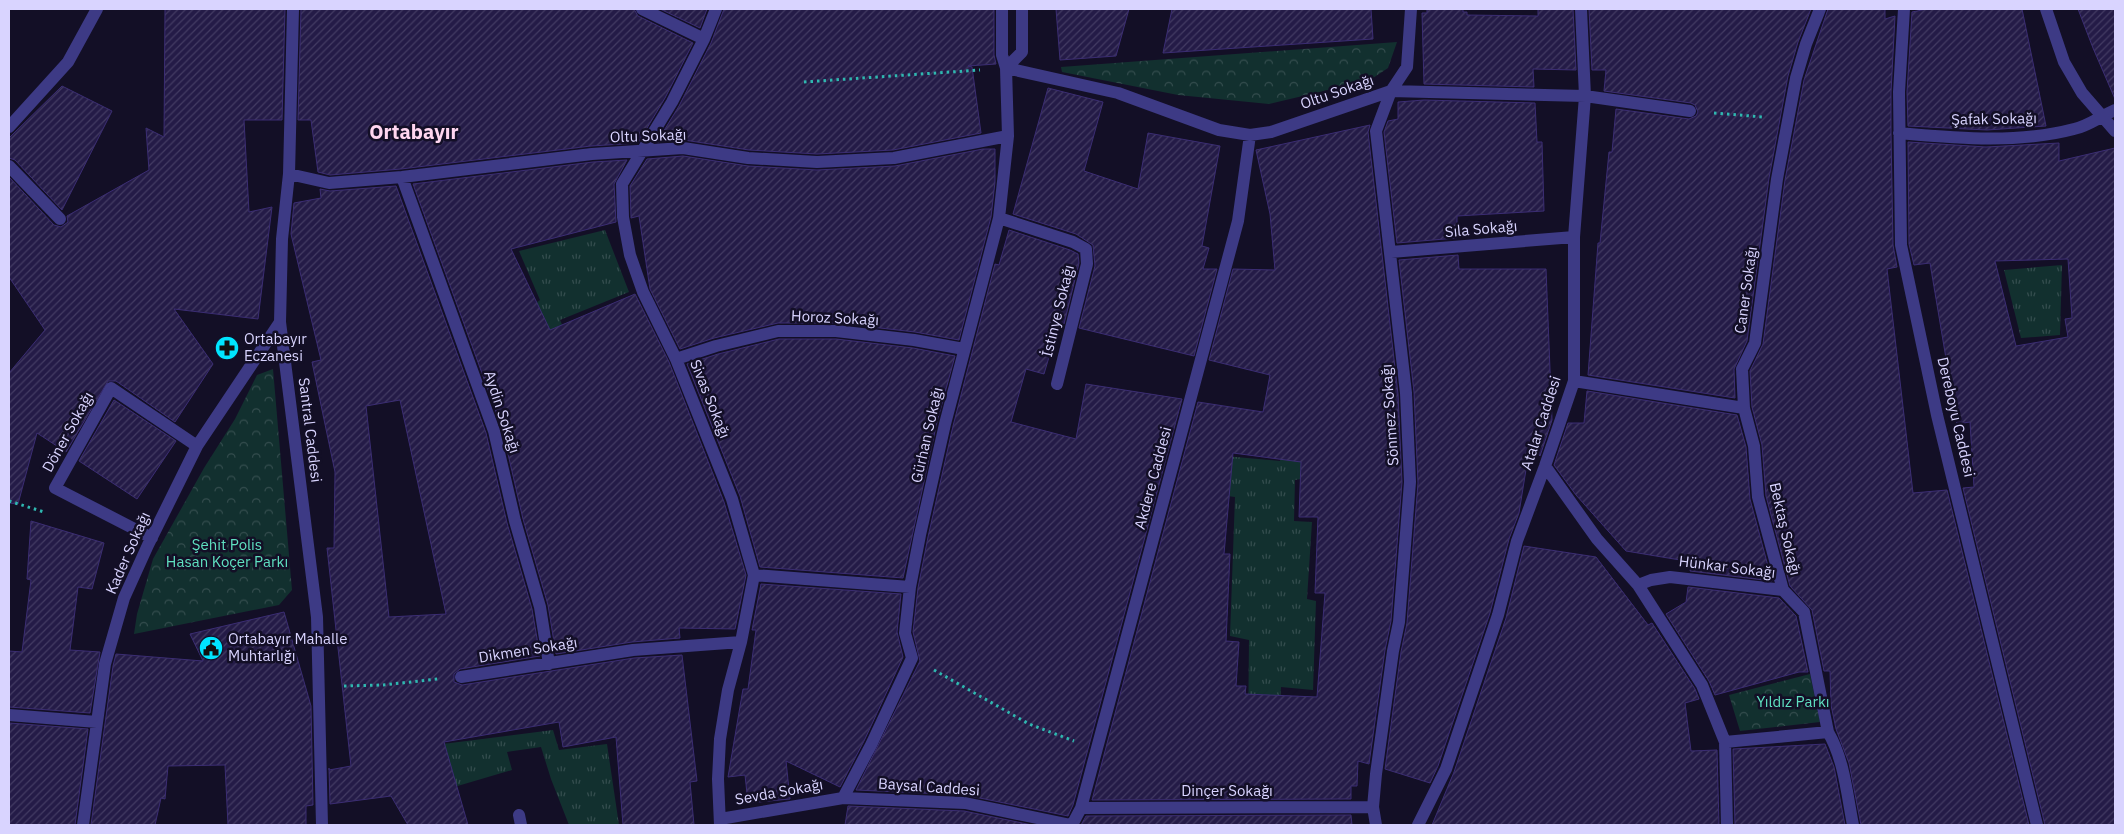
<svg xmlns="http://www.w3.org/2000/svg" width="2124" height="834" viewBox="0 0 2124 834" font-family="'IBM Plex Sans',sans-serif">
  <style>
    .grass { fill: url(#grass-tufts) }
    .park { fill: url(#park-crowns) }
    .building { fill: url(#building-hatch); stroke: #3b2d73; fill-rule: evenodd }
    .lines { fill: none; stroke-linecap: round; stroke-linejoin: round }
    .path { stroke: #2fb8b0; stroke-width: 3; stroke-dasharray: 2.5 4; stroke-linecap: butt }
    .minor { stroke: #3d3a85; stroke-width: 12 }
    .labels { text-anchor: middle; stroke-width: 5; stroke-linejoin: round; paint-order: stroke }
    .street-label { font-size: 15px; fill: #d9d4ff; stroke: #130f26 }
    .poi-label { font-size: 15px; fill: #d9d4ff; stroke: #130f26; text-anchor: start }
    .park-label { font-size: 15px; fill: #5fe0c0; stroke: #130f26 }
    .district-label { font-size: 20px; font-weight: bold; fill: #ffd6f0; stroke: #130f26 }
  </style>
  <defs>
    <pattern id="grass-tufts" width="24" height="20" patternUnits="userSpaceOnUse" patternTransform="scale(1.25)"><rect width="24" height="20" fill="#12302f"/><path d="M3 7l-1-3M5 7V3M7 7l1-3M15 17l-1-3M17 17v-4M19 17l1-3" fill="none" stroke="#344d4e"/></pattern>
    <pattern id="park-crowns" width="20" height="18" patternUnits="userSpaceOnUse" patternTransform="scale(1.25)"><rect width="20" height="18" fill="#12302f"/><path d="M2 6a3 3 0 1 1 6 0M12 15a3 3 0 1 1 6 0" fill="none" stroke="#344d4e"/></pattern>
    <pattern id="building-hatch" width="6" height="6" patternUnits="userSpaceOnUse" patternTransform="scale(1.25)"><rect width="6" height="6" fill="#241b47"/><path d="M-1 1l2-2M0 6l6-6M5 7l2-2" fill="none" stroke="#433b63"/></pattern>
  </defs>
  <rect width="100%" height="100%" fill="#130f26"/>
  <path class="grass" d="M605 230 629 292 560 320 580 365 567 369 533 305 540 300 519 251Z
    M2062 265 2060 335 2021 338 2004 270Z
    M1286 427 1311 428 1307 478 1295 480 1294 521 1312 522 1307 599 1316 601 1313 690 1281 687 1278 740 1248 738 1249 640 1230 636 1235 497 1182 490 1191 453 1280 461Z
    M553 730 559 750 607 744 619 825H569L551 779 541 747 507 752 512 770 400 803 411 748Z"/>
  <path class="park" d="M1397 42 1388 68 1370 80 1269 104 1178 95 1062 72 1061 67Z
    M273 369 292 590 279 605 134 634 137 614 153 559 204 468 235 419 257 375Z
    M1810 674 1820 722 1740 731 1729 695Z"/>
  <path class="building" d="M165 9H285L282 120H244L249 212 272 207 258 319 174 309 213 364 175 422 116 381H108L66 452 37 433 18 504 9 503V373L45 330 9 277V177L54 225 61 227 68 222 67 216 149 170 146 128 164 137Z
    M301 9H634L638 16 693 43 665 98 638 143 591 146 401 169 330 175 318 172 311 120H298Z
    M660 9H707L700 28Z
    M724 9H994V55L996 64 968 66 972 67 981 133 893 150 817 154 749 150 684 140 657 142 679 106 711 43Z
    M1056 9H1129L1116 56 1060 60Z
    M1172 9H1371L1373 39 1163 53Z
    M1427 9H1463V12H1467V15L1538 16V9H1573L1576 70 1533 69 1534 87 1424 84 1422 13H1427Z
    M1589 9H1811L1798 42 1788 76 1769 178 1747 341 1734 369 1735 398 1588 375 1598 243H1600L1609 152H1612L1616 109 1689 119 1696 116 1698 112 1695 105 1691 103 1604 91 1606 70H1592Z
    M1828 9H1885V19L1895 16 1891 92V133L1893 245 1897 267 1887 269 1913 493 1947 490 2029 825H1861L1849 763 1836 729 1831 705 1830 671H1824L1812 610 1790 586 1766 496 1762 445 1752 407 1750 371 1763 344 1785 180 1804 80Z
    M1927 9H2022L2046 126 1987 130 1908 126 1907 92 1912 12Z
    M2078 9H2115V99L2093 48Z
    M62 86 112 111 62 210 15 160 9 158V138Z
    M1048 88 1103 102 1084 171 1138 189 1148 133 1220 146 1202 246 1209 248 1203 269H1217L1194 356 1079 328 1095 266 1093 245 1076 234 1013 214Z
    M1424 100 1535 103 1537 142H1542L1544 211 1457 216V238L1397 243 1384 132 1388 121 1398 119V102Z
    M1370 125 1368 132 1398 394 1402 482 1391 621 1385 650 1369 764 1358 761 1357 786H1351V799L1092 800 1198 402 1263 412 1270 375 1209 360 1233 269 1275 270 1270 214 1256 150ZM1233 453 1301 462 1299 517H1318L1315 593H1325L1317 697 1245 694 1246 686H1236L1239 642 1226 641 1230 554H1224Z
    M1908 142 1986 147 2059 143V161L2115 148V825H2045L1963 488 1974 487 1970 422 1957 424 1930 263 1914 265 1909 244ZM2068 259 2072 318 2065 319 2068 337 2016 346 1995 261Z
    M983 149H995V182L991 217 959 340 915 332 837 323H778L714 338 680 349 650 289 639 216 631 218V216L630 186 647 159 683 156 748 166 817 170 895 166Z
    M627 160 614 184 616 222 511 249 550 330 635 294 669 362 724 502 746 575 735 629 679 628 680 638 632 642 556 654 548 605 523 519 502 428 413 184 593 162Z
    M396 186 486 433 507 523 532 609 540 656 460 669 454 674V682L462 685 634 658 682 655 697 781 690 782 694 825H623L616 737 563 747 559 722 444 742 468 825H408L391 796 330 804 329 768V770L351 766 327 548H334L335 472 312 362 321 360 291 234 294 203 321 198 320 189 330 191ZM400 400 446 614 389 617 366 406Z
    M1009 230 1070 250 1078 254 1079 263 1064 324 1059 323 1044 374 1026 369 1011 422 1076 439 1086 384 1182 399 1073 805 1068 816 965 795 856 790 920 661 913 632 918 588 928 537 953 426 995 264 999 265Z
    M1458 255 1459 269H1546L1552 420 1540 456 1530 445 1519 513 1509 539 1490 613 1438 766 1430 783 1385 769 1401 652 1407 623 1418 483 1414 392 1399 260Z
    M779 339H836L913 348 955 356 937 422 903 578 760 567 740 496 687 364 718 354Z
    M1587 391 1737 415 1746 447 1750 499 1772 581 1690 571 1692 562 1626 551 1576 495 1554 465 1568 423H1584Z
    M114 400 176 441 137 499 79 461Z
    M31 521 104 543 92 589 78 587 70 650 100 652 90 713 9 707V651L22 652 31 580 27 579Z
    M1524 546 1596 557 1648 625 1652 623 1695 689 1699 699 1685 703 1691 751 1717 750 1719 825H1432L1454 772 1506 618Z
    M761 584 901 594 897 632 903 657 864 741 840 787 786 761 790 799 748 803 745 775 728 777 743 689H748L756 630H752Z
    M1688 587 1779 598 1796 616 1808 672H1799L1715 695 1709 681 1666 614 1686 602Z
    M284 612 311 706 313 805 306 806V825H228L225 765 168 766 165 799 161 798 155 825H91L113 666 116 654 203 661 190 634Z
    M9 723 88 729 75 825H9Z
    M1825 744 1834 767 1845 825H1735L1733 749Z
    M848 806 964 811 1032 825H845Z
    M1351 815 1352 825H1081L1086 816Z"/>
  <g class="lines">
    <path class="path" d="M804 82 980 70
      M1714 113 1763 117
      M9 501 44 512
      M934 670 1029 724 1074 741
      M344 686 383 685 438 679"/>
    <path class="minor" d="M293 9 289 174 282 239 280 322 317 617 322 825
      M642 9 704 39
      M716 9 704 39 672 102 622 184 623 217 630 255 643 292 676 359 732 499 754 575 741 642 728 690 720 739 718 779 720 825
      M1820 9 1806 44 1796 78 1777 179 1755 343 1742 369 1744 408 1754 446 1758 497 1783 590 1804 612 1828 732C1844 759 1847 794 1853 825
      M1904 9 1899 92 1901 245 1937 415 2037 825
      M2046 9 2064 62 2082 93 2115 131
      M1006 68 1118 93 1219 130 1250 135 1271 132 1391 91 1585 96 1690 111
      M1006 68 1022 52V9
      M9 127 68 62 97 9
      M1899 133C1956 138 2017 144 2074 129 2088 126 2101 116 2115 110
      M9 166 60 219
      M289 174 329 183 402 177 592 154 683 148 748 158 817 162 894 158 1008 136
      M402 177 494 431 515 521 540 607 549 664
      M999 218 1073 242 1086 249 1087 264 1057 384
      M1391 252 1574 237
      M676 359 716 346 778 331H836L914 340 964 349
      M1574 381 1744 408
      M1545 466 1597 539 1638 585 1702 685 1725 742 1727 825
      M152 538 55 488 111 388 197 446
      M754 575 910 587
      M1638 585 1651 580 1670 577 1783 590
      M461 677 633 650 741 642
      M9 715 97 722
      M1725 742 1828 732
      M843 798 871 745 912 658 905 633 910 587 920 535 945 424 999 218 1008 136 1006 68 1002 55V9
      M1081 808 1373 807
      M519 815 521 825
      M720 819 843 798 965 803 1071 825
      M83 825 105 664 124 598 148 545 197 446 280 322
      M1072 825 1081 808 1238 221 1250 135
      M1376 825 1373 807 1376 774 1393 651 1399 622 1410 482 1406 393 1376 131 1391 91 1407 67 1411 9
      M1418 825 1446 769 1498 615 1517 541 1545 466 1574 381V237L1585 96 1581 9"/>
  </g>
  <defs>
    <g id="pharmacy-disc" transform="scale(1.25)"><circle r="9.5" fill="#00e5ff" stroke="#130f26"/><path d="M-2-6h4v4h4v4h-4v4h-4v-4h-4v-4h4Z" fill="#111"/></g>
    <g id="civic-disc" transform="scale(1.25)"><circle r="9.5" fill="#00e5ff" stroke="#130f26"/><path d="M-.6-6.5H3V-4.5H.6V-3L4-1V1h2V6H-6V1h2V-1L-.6-3ZM-1.2 2.5V6h2.4V2.5Z" fill="#111"/></g>
  </defs>
  <g fill-rule="evenodd">
    <use href="#pharmacy-disc" x="227" y="348"/>
    <use href="#civic-disc" x="211" y="648"/>
  </g>
  <g class="labels">
    <g class="street-label">
      <text transform="translate(1337 92) rotate(-19)" y="5">Oltu Sokağı</text>
      <text transform="translate(1994 119) rotate(-1)" y="5">Şafak Sokağı</text>
      <text transform="translate(648 136) rotate(-2)" y="5">Oltu Sokağı</text>
      <text transform="translate(1481 229) rotate(-5)" y="5">Sıla Sokağı</text>
      <text transform="translate(1746 290) rotate(-82)" y="5">Caner Sokağı</text>
      <text transform="translate(1058 311) rotate(-76)" y="5">İstinye Sokağı</text>
      <text transform="translate(835 318) rotate(3)" y="5">Horoz Sokağı</text>
      <text transform="translate(710 399) rotate(68)" y="5">Sivas Sokağı</text>
      <text transform="translate(502 412) rotate(72)" y="5">Aydin Sokağı</text>
      <text transform="translate(1390 415) rotate(-94)" y="5">Sönmez Sokağı</text>
      <text transform="translate(1956 417) rotate(77)" y="5">Dereboyu Caddesi</text>
      <text transform="translate(1541 423) rotate(-72)" y="5">Atalar Caddesi</text>
      <text transform="translate(310 430) rotate(83)" y="5">Santral Caddesi</text>
      <text transform="translate(68 432) rotate(-61)" y="5">Döner Sokağı</text>
      <text transform="translate(927 435) rotate(-77)" y="5">Gürhan Sokağı</text>
      <text transform="translate(1153 478) rotate(-75)" y="5">Akdere Caddesi</text>
      <text transform="translate(1785 529) rotate(77)" y="5">Bektaş Sokağı</text>
      <text transform="translate(128 553) rotate(-66)" y="5">Kader Sokağı</text>
      <text transform="translate(1727 567) rotate(7)" y="5">Hünkar Sokağı</text>
      <text transform="translate(528 650) rotate(-9)" y="5">Dikmen Sokağı</text>
      <text transform="translate(929 787) rotate(4)" y="5">Baysal Caddesi</text>
      <text x="1227" y="796">Dinçer Sokağı</text>
      <text transform="translate(779 792) rotate(-10)" y="5">Sevda Sokağı</text>
    </g>
    <g class="poi-label">
      <text x="244" y="344">Ortabayır<tspan x="244" dy="17">Eczanesi</tspan></text>
      <text x="228" y="644">Ortabayır Mahalle<tspan x="228" dy="17">Muhtarlığı</tspan></text>
    </g>
    <g class="park-label">
      <text x="227" y="550">Şehit Polis<tspan x="227" dy="17">Hasan Koçer Parkı</tspan></text>
      <text x="1793" y="707">Yıldız Parkı</text>
    </g>
    <g class="district-label">
      <text x="414" y="139">Ortabayır</text>
    </g>
  </g>
  <rect width="2124" height="834" fill="none" stroke="#d9d4ff" stroke-width="20"/>
</svg>
